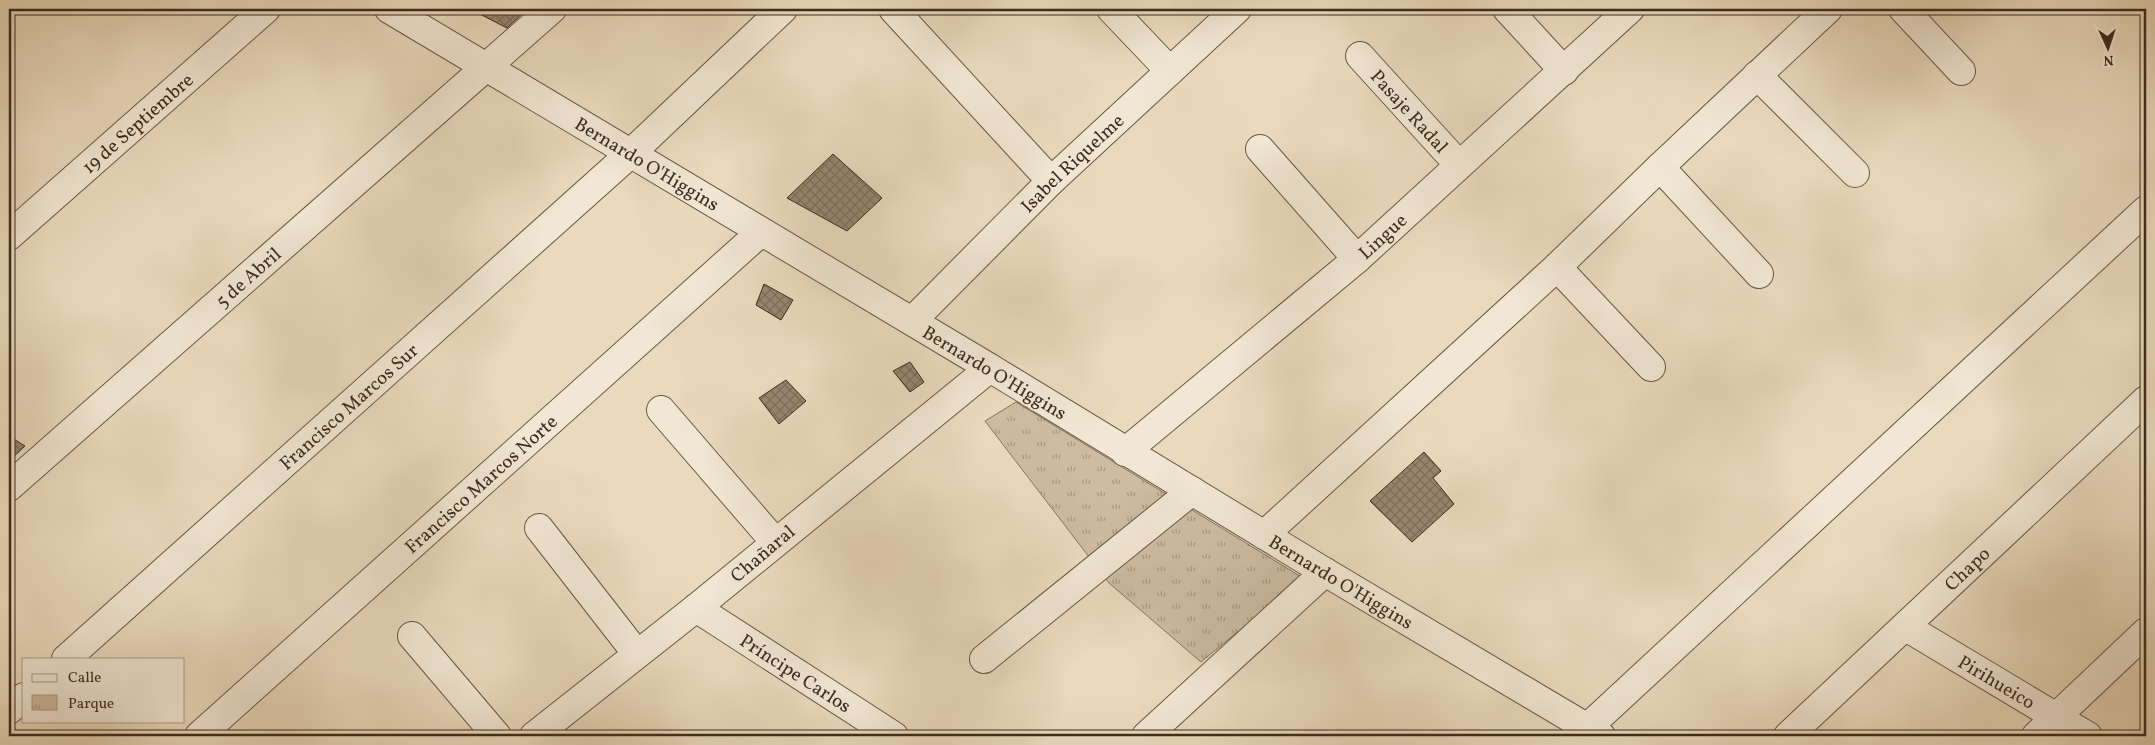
<svg xmlns="http://www.w3.org/2000/svg" width="2155" height="745" viewBox="0 0 2155 745" font-family="Vollkorn,serif">
  <style>
    .park { fill: url(#park-tufts); stroke: #857460 }
    .building { fill: url(#building-cross-hatch); stroke: #3d2c1e }
    .lines { fill: none; stroke-linecap: round; stroke-linejoin: round }
    .minor-casing { stroke: #685846; stroke-width: 30 }
    .tertiary-casing { stroke: #685846; stroke-width: 30 }
    .minor { stroke: #f1e7d4; stroke-width: 28 }
    .tertiary { stroke: #f1e7d4; stroke-width: 28 }
    .labels { text-anchor: middle; stroke-width: 4; stroke-linejoin: round; paint-order: stroke }
    .street-label { font-size: 19px; fill: #3d2c1e; stroke: #f1e7d4 }
  </style>
  <defs>
    <pattern id="park-tufts" width="24" height="20" patternUnits="userSpaceOnUse" patternTransform="scale(1.25)"><rect width="24" height="20" fill="#cdbca2"/><path d="M3 7l-1-3M5 7V3M7 7l1-3M15 17l-1-3M17 17v-4M19 17l1-3" fill="none" stroke="#a89983"/></pattern>
    <pattern id="building-cross-hatch" width="8" height="8" patternUnits="userSpaceOnUse" patternTransform="scale(1.25)"><rect width="8" height="8" fill="#978671"/><path d="M0 0l8 8M0 8l8-8" fill="none" stroke="#7c6e5c"/></pattern>
  </defs>
  <rect width="100%" height="100%" fill="#eadabd"/>
  <filter id="stains"><feTurbulence type="fractalNoise" baseFrequency=".004" numOctaves="4"/><feColorMatrix values="0 0 0 0 .2 0 0 0 0 .09 0 0 0 0 .02 0 0 0 .5 -.17"/></filter>
  <radialGradient id="worn" r=".72"><stop offset=".6" stop-color="#630" stop-opacity="0"/><stop offset="1" stop-color="#630" stop-opacity=".3"/></radialGradient>
  <path class="park" d="M1016 402 1303 578 1201 662 1109 583 985 421Z"/>
  <path class="building" d="M470 9H527L507 28Z
    M833 154 882 198 847 231 787 198Z
    M764 284 793 300 781 320 756 305Z
    M910 362 924 382 910 392 893 371Z
    M786 380 806 401 779 424 759 398Z
    M9 436 25 446 9 461Z
    M1424 452 1441 471 1433 478 1454 504 1412 542 1370 501Z"/>
  <g class="lines">
    <g class="minor-casing">
      <g id="minor">
        <path d="M893 9 1051 181"/>
        <path d="M1111 9 1170 71"/>
        <path d="M1507 9 1564 71"/>
        <path d="M1903 9 1961 71"/>
        <path id="s1" d="M1360 56 1459 165"/>
        <path d="M1757 75 1855 173"/>
        <path d="M1260 149 1357 259"/>
        <path d="M1660 167 1759 274"/>
        <path id="s2" d="M9 236 266 9"/>
        <path d="M1557 267 1651 367"/>
        <path id="s3" d="M912 321 1051 181 1237 9"/>
        <path id="s4" d="M990 368 1325 572 1601 736"/>
        <path d="M661 410 775 542"/>
        <path id="s5" d="M1125 452 1357 259 1630 9"/>
        <path id="s6" d="M9 487 552 9"/>
        <path d="M539 528 637 654"/>
        <path d="M1264 535 1557 267 1660 167 1828 9"/>
        <path id="s7" d="M696 608 894 736"/>
        <path id="s8" d="M1906 627 2088 736"/>
        <path d="M412 636 497 736"/>
        <path id="s9" d="M66 659 630 154 783 9"/>
        <path d="M984 659 1192 491"/>
        <path d="M9 710 24 697"/>
        <path d="M1587 728 2146 210"/>
        <path id="s10" d="M199 736 761 232"/>
        <path d="M1146 736 1325 572"/>
        <path id="s11" d="M1788 736 2146 400"/>
        <path d="M2036 736 2146 632"/>
      </g>
    </g>
    <g class="tertiary-casing">
      <g id="tertiary">
        <path id="s12" d="M389 9 990 368 696 608 534 736"/>
      </g>
    </g>
    <use href="#minor" class="minor"/>
    <use href="#tertiary" class="tertiary"/>
  </g>
  <g class="labels">
    <g class="street-label">
      <text dy="7" stroke="none"><textPath href="#s1" startOffset="74">Pasaje Radal</textPath></text>
      <text dy="7" stroke="none"><textPath href="#s2" startOffset="171">19 de Septiembre</textPath></text>
      <text dy="7" stroke="none"><textPath href="#s3" startOffset="225">Isabel Riquelme</textPath></text>
      <text dy="7" stroke="none"><textPath href="#s12" startOffset="301">Bernardo O'Higgins</textPath></text>
      <text dy="7" stroke="none"><textPath href="#s5" startOffset="336">Lingue</textPath></text>
      <text dy="7" stroke="none"><textPath href="#s6" startOffset="318">5 de Abril</textPath></text>
      <text transform="translate(995 372) rotate(31)" y="7">Bernardo O'Higgins</text>
      <text dy="7" stroke="none"><textPath href="#s9" startOffset="379">Francisco Marcos Sur</textPath></text>
      <text dy="7" stroke="none"><textPath href="#s10" startOffset="378">Francisco Marcos Norte</textPath></text>
      <text transform="translate(762 553) rotate(-40)" y="7">Chañaral</text>
      <text dy="7" stroke="none"><textPath href="#s11" startOffset="245">Chapo</textPath></text>
      <text dy="7" stroke="none"><textPath href="#s4" startOffset="411">Bernardo O'Higgins</textPath></text>
      <text dy="7" stroke="none"><textPath href="#s7" startOffset="119">Príncipe Carlos</textPath></text>
      <text dy="7" stroke="none"><textPath href="#s8" startOffset="106">Pirihueico</textPath></text>
    </g>
  </g>
  <rect width="2155" height="745" fill="none" stroke="#eadabd" stroke-width="30"/>
  <rect x="10" y="10" width="2135" height="725" fill="none" stroke="#3d2c1e" stroke-width="2.5"/>
  <rect x="15" y="15" width="2125" height="715" fill="none" stroke="#3d2c1e"/>
  <rect x="22" y="658" width="162" height="65" fill="#f1e7d4" stroke="#a99c8b"/>
  <rect x="32" y="674" width="25" height="8" fill="#f1e7d4" stroke="#a99c8b"/>
  <text x="68" y="682" font-size="15" fill="#3d2c1e">Calle</text>
  <rect x="32" y="695" width="25" height="15" fill="url(#park-tufts)" stroke="#a99c8b"/>
  <text x="68" y="708" font-size="15" fill="#3d2c1e">Parque</text>
  <g transform="translate(2108 48) rotate(177)" stroke="#f1e7d4" stroke-width="4" paint-order="stroke">
  <path d="M0-4L9 19L0 12L-9 19Z" fill="#3d2c1e"/>
  <text y="-8" font-size="14" font-weight="bold" text-anchor="middle" fill="#3d2c1e">N</text>
  </g>
  <rect width="100%" height="100%" filter="url(#stains)"/>
  <rect width="100%" height="100%" fill="url(#worn)"/>
</svg>
